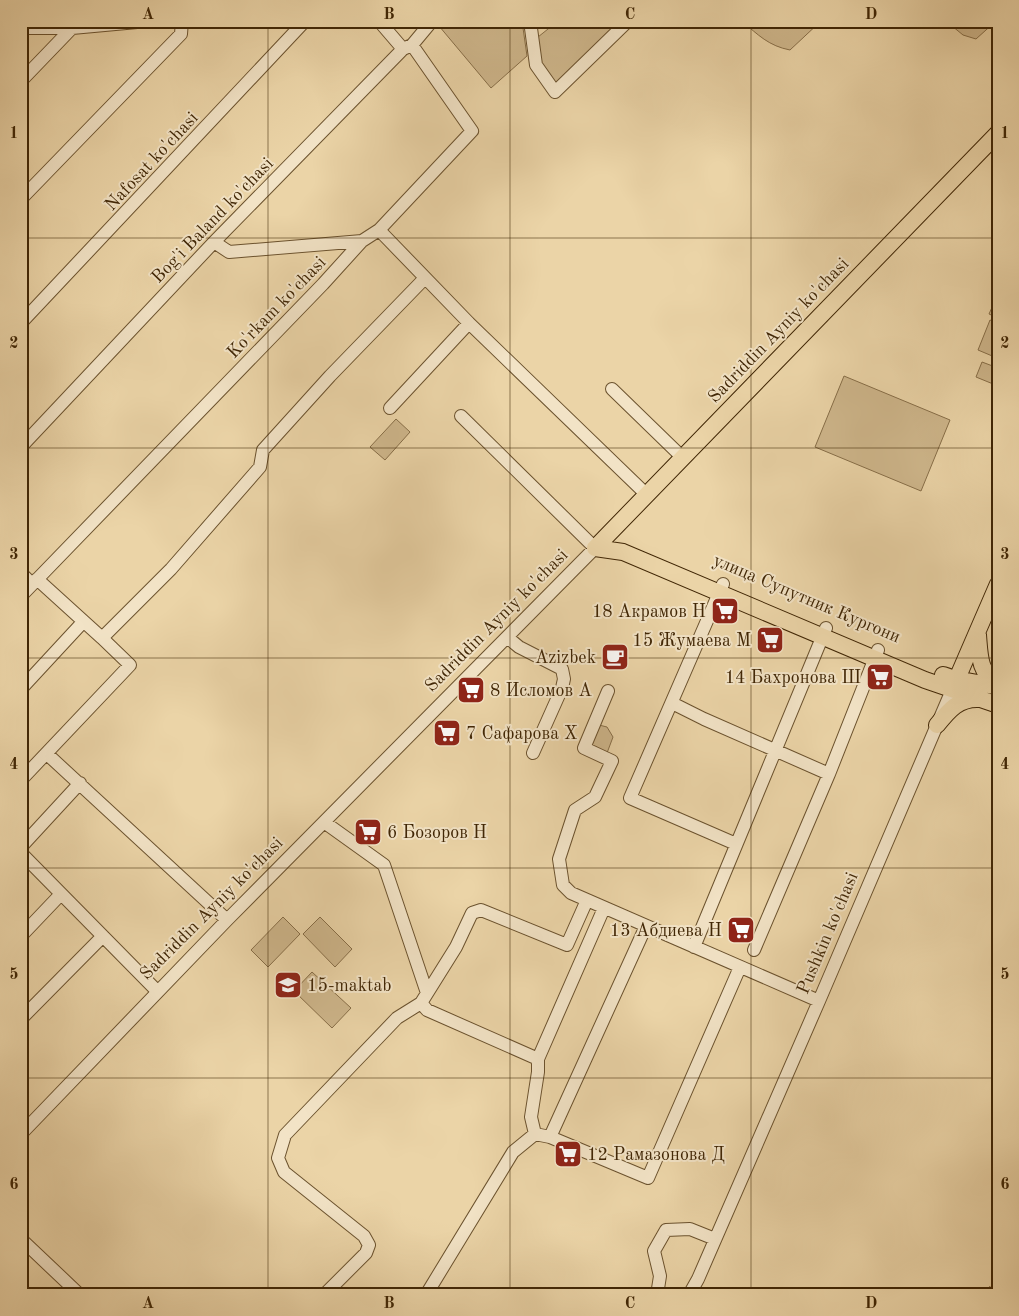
<svg xmlns="http://www.w3.org/2000/svg" width="1019" height="1316" viewBox="0 0 1019 1316" font-family="'Old Standard TT',serif">
  <style>
    .green { fill: #ceb68b; stroke: #876e48 }
    .lines { fill: none; stroke-linecap: round; stroke-linejoin: round }
    .minor-casing { stroke: #6b522e; stroke-width: 14 }
    .major-casing { stroke: #402605; stroke-width: 18 }
    .minor { stroke: #f2e3c6; stroke-width: 12 }
    .major { stroke: #ebd4a7; stroke-width: 16 }
    .rail { stroke: #402605; stroke-width: 2.5; stroke-dasharray: 9 9; stroke-linecap: butt }
    .grid { fill: none; stroke: #402605; stroke-width: 1; stroke-opacity: 0.55 }
    .labels { text-anchor: middle; stroke-width: 4; stroke-linejoin: round; paint-order: stroke }
    .street-label { font-size: 18px; fill: #402605; stroke: #f2e3c6 }
    .poi-label { font-size: 18px; fill: #402605; stroke: #f2e3c6; text-anchor: end }
    .neatline { fill: none; stroke: #402605; stroke-width: 2 }
    .grid-label { font-size: 16px; text-anchor: middle; font-weight: bold; fill: #402605 }
  </style>
  <rect width="100%" height="100%" fill="#ebd4a7"/>
  <filter id="stains"><feTurbulence type="fractalNoise" baseFrequency=".004" numOctaves="4"/><feColorMatrix values="0 0 0 0 .2 0 0 0 0 .09 0 0 0 0 .02 0 0 0 .5 -.17"/></filter>
  <radialGradient id="worn" r=".72"><stop offset=".6" stop-color="#630" stop-opacity="0"/><stop offset="1" stop-color="#630" stop-opacity=".3"/></radialGradient>
  <path class="green" d="M444 21H522L527 56 491 88 439 26Z
    M558 21H623L555 85 541 63 538 37Z
    M742 21H821L790 50C769 46 758 35 742 21Z
    M946 21H996L976 39 963 35Z
    M998 294V318L989 314Z
    M990 320 998 323 997 358 978 350Z
    M982 362 998 368V386L976 377Z
    M844 376 950 420 921 491 815 447Z
    M396 419 410 432 385 460 370 447Z
    M599 725 607 727 613 737 607 753 591 746Z
    M283 917 300 934 268 967 251 950Z
    M320 917 352 949 335 967 303 934Z
    M312 972 351 1008 332 1028 294 991Z"/>
  <g class="lines">
    <g class="minor-casing">
      <path id="minor" d="M379 21 403 49
        M530 21 536 65 555 92 628 21
        M21 28H72L148 21
        M21 81 72 28
        M21 199 181 34 182 21
        M379 230 469 323 646 494
        M214 242 229 252 362 241
        M21 323 305 21
        M612 389 682 457
        M390 408 469 323
        M21 447 214 242 403 49 412 45 432 21
        M21 573 32 584
        M37 579 102 638 171 569 260 467 263 450 330 376 425 278
        M723 584 630 798 736 844
        M21 596 323 284 362 241 379 230 472 131 412 45
        M507 637 519 647 562 669 564 679 562 688 533 753
        M21 689 83 622
        M608 691 584 748 612 761 595 797 575 810 559 859 563 885 571 893 819 1001
        M672 703 704 719 829 774
        M47 754 227 920
        M21 780 130 665 102 638
        M324 822 384 865 427 993
        M21 847 80 783
        M21 853 157 991
        M21 936 61 894
        M694 947 826 628
        M754 950 829 774 878 650
        M421 1003 427 1010 538 1059
        M21 1019 103 936
        M21 1134 227 920 595 548 461 416
        M535 1134 550 1137 648 1178 740 967
        M535 1134 531 1117 538 1072V1059L604 908
        M550 1137 646 926
        M21 1239 80 1295
        M324 1295 366 1253 369 1245 364 1236 284 1172 278 1158 285 1135 397 1018 421 1003 456 947 472 913 481 910 567 945 587 900
        M426 1295 513 1152 535 1134
        M657 1295 660 1276 654 1251 666 1230 690 1229 715 1239
        M689 1295 698 1279 819 1001 952 690"/>
    </g>
    <g class="major-casing">
      <path id="major" d="M595 548 998 133
        M595 548 623 552 925 680 998 705
        M978 635C980 660 979 668 997 687
        M943 675C961 682 979 682 998 687
        M953 688 998 584
        M937 725C949 710 959 698 979 699"/>
    </g>
    <use href="#minor" class="minor"/>
    <use href="#major" class="major"/>
    <path class="rail" d="M987 1295 998 1269"/>
  </g>
  <path class="grid" d="M268 21V1295M510 21V1295M751 21V1295M21 238H998M21 448H998M21 658H998M21 868H998M21 1078H998"/>
  <defs>
    <g id="supermarket-square" transform="scale(1.4375)"><rect x="-9" y="-9" width="18" height="18" rx="4" fill="#8f2418" stroke="#f2e3c6"/><path d="M-6-5.5h2.5l.6 2H6L4.5 2H-2.5L-4.4-4H-6ZM-1.5 3.2a1.3 1.3 0 1 0 .1 0ZM3 3.2a1.3 1.3 0 1 0 .1 0Z" fill="#fff"/></g>
    <g id="cafe-square" transform="scale(1.4375)"><rect x="-9" y="-9" width="18" height="18" rx="4" fill="#8f2418" stroke="#f2e3c6"/><path d="M-5.5-4.5H6V0H3Q3 3.5 0 3.5H-2.5Q-5.5 3.5-5.5 0ZM3-3.2v2h1.7v-2ZM-6 4.5H4V6H-6Z" fill="#fff"/></g>
    <g id="school-square" transform="scale(1.4375)"><rect x="-9" y="-9" width="18" height="18" rx="4" fill="#8f2418" stroke="#f2e3c6"/><path d="M0-5L7-2L0 1L-7-2ZM-4 1L0 2.5L4 1V4Q0 6-4 4Z" fill="#fff"/></g>
  </defs>
  <g fill-rule="evenodd">
    <use href="#supermarket-square" x="725" y="611"/>
    <use href="#supermarket-square" x="770" y="640"/>
    <use href="#cafe-square" x="615" y="657"/>
    <use href="#supermarket-square" x="880" y="677"/>
    <use href="#supermarket-square" x="471" y="690"/>
    <use href="#supermarket-square" x="447" y="733"/>
    <use href="#supermarket-square" x="368" y="832"/>
    <use href="#supermarket-square" x="741" y="930"/>
    <use href="#school-square" x="288" y="985"/>
    <use href="#supermarket-square" x="568" y="1154"/>
  </g>
  <g class="labels">
    <g class="street-label">
      <text transform="translate(151 161) rotate(-47)" y="6">Nafosat ko'chasi</text>
      <text transform="translate(212 220) rotate(-46)" y="6">Bog'i Baland ko'chasi</text>
      <text transform="translate(276 307) rotate(-46)" y="6">Ko'rkam ko'chasi</text>
      <text transform="translate(778 330) rotate(-46)" y="6">Sadriddin Ayniy ko'chasi</text>
      <text transform="translate(807 598) rotate(23)" y="6">улица Супутник Кургони</text>
      <text transform="translate(496 620) rotate(-45)" y="6">Sadriddin Ayniy ko'chasi</text>
      <text transform="translate(211 908) rotate(-45)" y="6">Sadriddin Ayniy ko'chasi</text>
      <text transform="translate(827 933) rotate(-67)" y="6">Pushkin ko'chasi</text>
    </g>
    <g class="poi-label">
      <text x="706" y="617">18 Акрамов Н</text>
      <text x="751" y="646">15 Жумаева М</text>
      <text x="596" y="663">Azizbek</text>
      <text x="861" y="683">14 Бахронова Ш</text>
      <text x="490" y="696" text-anchor="start">8 Исломов А</text>
      <text x="466" y="739" text-anchor="start">7 Сафарова Х</text>
      <text x="387" y="838" text-anchor="start">6 Бозоров Н</text>
      <text x="722" y="936">13 Абдиева Н</text>
      <text x="307" y="991" text-anchor="start">15-maktab</text>
      <text x="587" y="1160" text-anchor="start">12 Рамазонова Д</text>
    </g>
  </g>
  <rect width="1019" height="1316" fill="none" stroke="#ebd4a7" stroke-width="55"/>
  <rect x="28" y="28" width="964" height="1260" class="neatline"/>
  <g class="grid-label">
    <text x="148" y="19">A</text>
    <text x="389" y="19">B</text>
    <text x="630" y="19">C</text>
    <text x="871" y="19">D</text>
    <text x="14" y="138">1</text>
    <text x="1005" y="138">1</text>
    <text x="14" y="348">2</text>
    <text x="1005" y="348">2</text>
    <text x="14" y="559">3</text>
    <text x="1005" y="559">3</text>
    <text x="14" y="769">4</text>
    <text x="1005" y="769">4</text>
    <text x="14" y="979">5</text>
    <text x="1005" y="979">5</text>
    <text x="14" y="1189">6</text>
    <text x="1005" y="1189">6</text>
    <text x="148" y="1308">A</text>
    <text x="389" y="1308">B</text>
    <text x="630" y="1308">C</text>
    <text x="871" y="1308">D</text>
  </g>
  <rect width="100%" height="100%" filter="url(#stains)"/>
  <rect width="100%" height="100%" fill="url(#worn)"/>
</svg>
